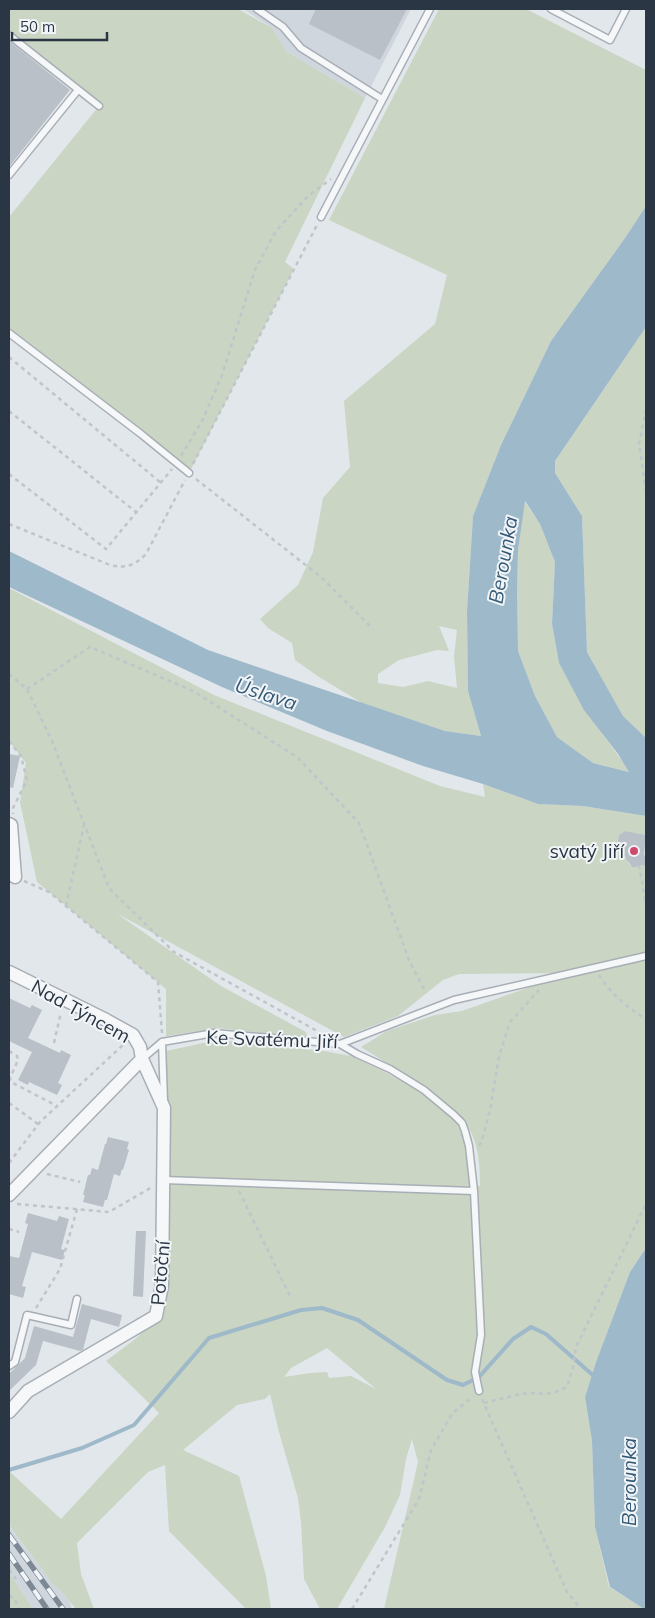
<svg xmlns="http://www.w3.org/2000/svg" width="655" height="1618" viewBox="0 0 655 1618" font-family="Mulish,sans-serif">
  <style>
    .built { fill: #d0d6dd }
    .green { fill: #cad5c3; fill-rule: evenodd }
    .water { fill: #9eb9ca; fill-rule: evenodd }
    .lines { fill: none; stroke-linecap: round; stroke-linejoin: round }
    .stream { stroke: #9eb9ca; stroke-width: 4 }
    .building { fill: #b9c0c8 }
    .lane-casing { stroke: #a7aeb5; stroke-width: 9 }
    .street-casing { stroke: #a7aeb5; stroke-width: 15 }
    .path { stroke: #c0c5ca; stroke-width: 2.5; stroke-dasharray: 4 4; stroke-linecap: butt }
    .lane { stroke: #f5f7f9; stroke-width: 6 }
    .street { stroke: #f5f7f9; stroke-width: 12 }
    .rail-casing { stroke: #7c8894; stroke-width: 5.5 }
    .rail { stroke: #f2f5f8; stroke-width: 4; stroke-dasharray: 11; stroke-linecap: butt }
    .poi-dot { fill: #ce496c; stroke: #f2f5f8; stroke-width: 2 }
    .labels { text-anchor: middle; stroke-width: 4; stroke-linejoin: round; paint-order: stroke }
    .poi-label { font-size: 19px; fill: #2a3643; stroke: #f2f5f8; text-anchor: end }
    .street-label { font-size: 19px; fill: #2a3643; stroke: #f2f5f8 }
    .water-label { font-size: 20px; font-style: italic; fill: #345a77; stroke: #f2f5f8 }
  </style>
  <rect width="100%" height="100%" fill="#e2e7eb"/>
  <path class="built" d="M243 9H411L365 98 287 52 272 28Z
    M9 1521 11 1529 52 1583 61 1591 70 1602 72 1609H33L10 1574 12 1571 9 1566Z"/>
  <path class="green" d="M9 9H238L272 28 287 52 365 98 285 262 294 269 189 473 9 333V217L99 106 9 36Z
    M439 9H526L646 70V206L625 238 551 341 501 445 473 516 467 612 468 691 481 736 445 731 362 703 319 677 295 660 292 643 268 628 260 619 298 585 313 552 323 498 350 467 344 401 435 324 447 275 329 220ZM439 626 457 630 454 657 457 688 428 681 403 687 378 683V674L399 660 437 650 449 651Z
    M646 327V738L623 716 587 652 582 516 555 473V461Z
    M524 501 540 524 555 562 552 624 559 663 585 710 630 772 593 763 557 737 535 696 518 651 517 591 518 550Z
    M9 588 214 695 440 786 485 797 483 784 538 804 583 806 646 816V835L626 831V833H622L621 836H619L617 845 624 847 622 854 624 855 625 858 629 859 628 863 632 867H637L639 865 646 866V1248L630 1272 596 1362 585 1397 592 1441 595 1527 609 1587 644 1609H384L418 1462 412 1439 406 1459 400 1495 385 1527 337 1609H320L304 1579 301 1522 298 1498 279 1432 270 1394 265 1399 237 1405 183 1450 239 1476 266 1576 271 1609H246L169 1531 165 1465 148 1472 77 1543 81 1574 94 1609H76L61 1591 52 1583 11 1528 9 1521V1471L61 1519 159 1413 106 1361 134 1340 165 1312 166 1051 217 1040 324 1051 351 1056 379 1069 420 1091 454 1120 462 1131 466 1144 470 1186H480C480 1168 479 1147 470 1130 456 1102 389 1065 361 1047L387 1031 435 1015 462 1011 570 973 459 974 443 980 398 1016 344 1037 116 913 221 986 306 1032 308 1038 218 1028 166 1036V989L37 882 20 802 26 763 9 741ZM327 1348 376 1389 351 1376 329 1378 327 1372 311 1373 284 1377 291 1368Z
    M9 1566 13 1571 10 1574 33 1609H9Z"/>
  <path class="water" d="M646 206V327L555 461V473L582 516 587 652 623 716 646 738V816L583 806 538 804 483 784 423 766 327 731 222 687 9 587V551L208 650 445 731 481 736 468 691 467 612 473 516 501 445 551 341 625 238ZM525 501 540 524 555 562 552 624 559 663 584 710 618 754 629 772 593 763 557 737 535 696 518 651 517 591 518 550Z
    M646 1248V1609H644L610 1587 595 1527 592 1441 585 1397 596 1362 630 1272Z"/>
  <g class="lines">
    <path class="stream" d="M479 1377 513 1339 531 1327 546 1334 595 1377
      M9 1470 82 1448 134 1425 209 1338 301 1310 322 1308 358 1320 447 1380 463 1385 475 1379"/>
  </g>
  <path class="building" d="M316 9H407L380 60 309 24Z
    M9 41 70 90 9 167Z
    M9 754 20 756 13 788 9 787Z
    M626 831 646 835 644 855 646 856V866L639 865 637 867H632L622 853 624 847 617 846 619 835Z
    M9 998 30 1008 32 1005 42 1010 28 1038 60 1053 61 1050 71 1055 58 1083 62 1085 57 1095 29 1082 28 1085 18 1080 32 1052 9 1041Z
    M108 1137 129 1142 127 1149 129 1150 123 1170 122 1169 120 1176 114 1174 107 1200H105L103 1207 83 1202 85 1195H83L88 1175H90L92 1168 98 1170 105 1144H106Z
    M28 1213 57 1221 59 1216 69 1219 61 1249 65 1250 62 1260 32 1252 22 1286 26 1287 23 1298 9 1294V1256L19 1258 28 1224 25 1223Z
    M136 1231H146L143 1297 133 1296Z
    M82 1304 122 1315 119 1327 91 1319 83 1350 80 1351 43 1341 36 1365 9 1391V1374L25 1358 34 1326 73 1337Z"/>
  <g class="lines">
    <g class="lane-casing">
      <path id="lane" d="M257 9 283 27 301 48 382 99
        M551 9 610 40 626 9
        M9 35 99 106
        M9 175 78 90
        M321 217 430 9
        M9 333 141 434 189 473
        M162 1042 164 1101
        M340 1044 357 1054 390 1069 424 1090 454 1115 462 1123 465 1131 469 1146 474 1191 481 1335 475 1372 479 1391
        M142 1059 162 1042 214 1033 340 1044 454 1000 646 956
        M164 1180 474 1191
        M9 1366 15 1362 27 1315 71 1325 77 1299"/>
    </g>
    <g class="street-casing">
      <path id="street" d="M9 824 11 825 15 877
        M9 972 106 1020 133 1035 140 1047 142 1059 164 1108 162 1285 156 1316 28 1391 9 1412
        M9 1195 142 1059"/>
    </g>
    <path class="path" d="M9 357 160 482
      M646 409 639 444 646 491
      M9 411 136 512
      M181 456 203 419 222 375 255 270 276 231 308 196 331 179
      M193 464 317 225
      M9 474 106 549 172 469
      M196 479 321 577 373 629
      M9 524 110 565C126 569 135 565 146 554L185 480
      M9 674 27 689 52 741 109 888 174 952 319 1032
      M27 689 90 647 193 691 297 757 359 823 409 960 426 993
      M9 741 21 756 27 780 13 808V814
      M639 865 646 905
      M24 881 49 892 158 982 162 1033
      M66 906 84 825
      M599 975C611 994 628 1008 646 1019
      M54 1043 61 1012
      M9 1051 17 1056 18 1060 10 1078 11 1082 57 1106
      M9 1103 38 1124
      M479 1146 482 1140 490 1110 499 1057 510 1022 539 990
      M9 1163 40 1122 124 1044
      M47 1174 80 1182
      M239 1191 290 1296
      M17 1204 109 1212 152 1187
      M9 1229 19 1232
      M36 1308 60 1269 77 1209
      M482 1399 567 1592 581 1609
      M484 1403 520 1394 531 1393 545 1394 556 1392 567 1387 573 1367 576 1347 646 1204
      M9 1570 16 1579
      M9 1596 14 1598 19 1609
      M352 1609 419 1499 431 1450 452 1414 473 1396"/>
    <use href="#lane" class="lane"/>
    <use href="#street" class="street"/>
    <g class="rail-casing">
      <path id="rail" d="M9 1535 63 1609
        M9 1554 47 1609"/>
    </g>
    <use href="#rail" class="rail"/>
  </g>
  <circle class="poi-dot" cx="634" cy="851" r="5"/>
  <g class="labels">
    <g class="poi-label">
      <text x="624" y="858">svatý Jiří</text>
    </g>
    <g class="street-label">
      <text transform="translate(81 1011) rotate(29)" y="7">Nad Týncem</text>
      <text transform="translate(272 1039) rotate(2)" y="7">Ke Svatému Jiří</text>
      <text transform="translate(160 1273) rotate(-85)" y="7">Potoční</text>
    </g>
    <g class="water-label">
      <text transform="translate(503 560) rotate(-80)" y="7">Berounka</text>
      <text transform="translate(266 694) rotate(18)" y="7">Úslava</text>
      <text transform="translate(629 1482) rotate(-90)" y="7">Berounka</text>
    </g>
  </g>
  <rect width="655" height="1618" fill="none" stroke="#2a3643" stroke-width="20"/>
  <path d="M12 32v8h95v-8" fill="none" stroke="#2a3643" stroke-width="2.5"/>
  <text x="20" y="32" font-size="15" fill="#2a3643" stroke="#f2f5f8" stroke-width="4" paint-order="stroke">50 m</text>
</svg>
